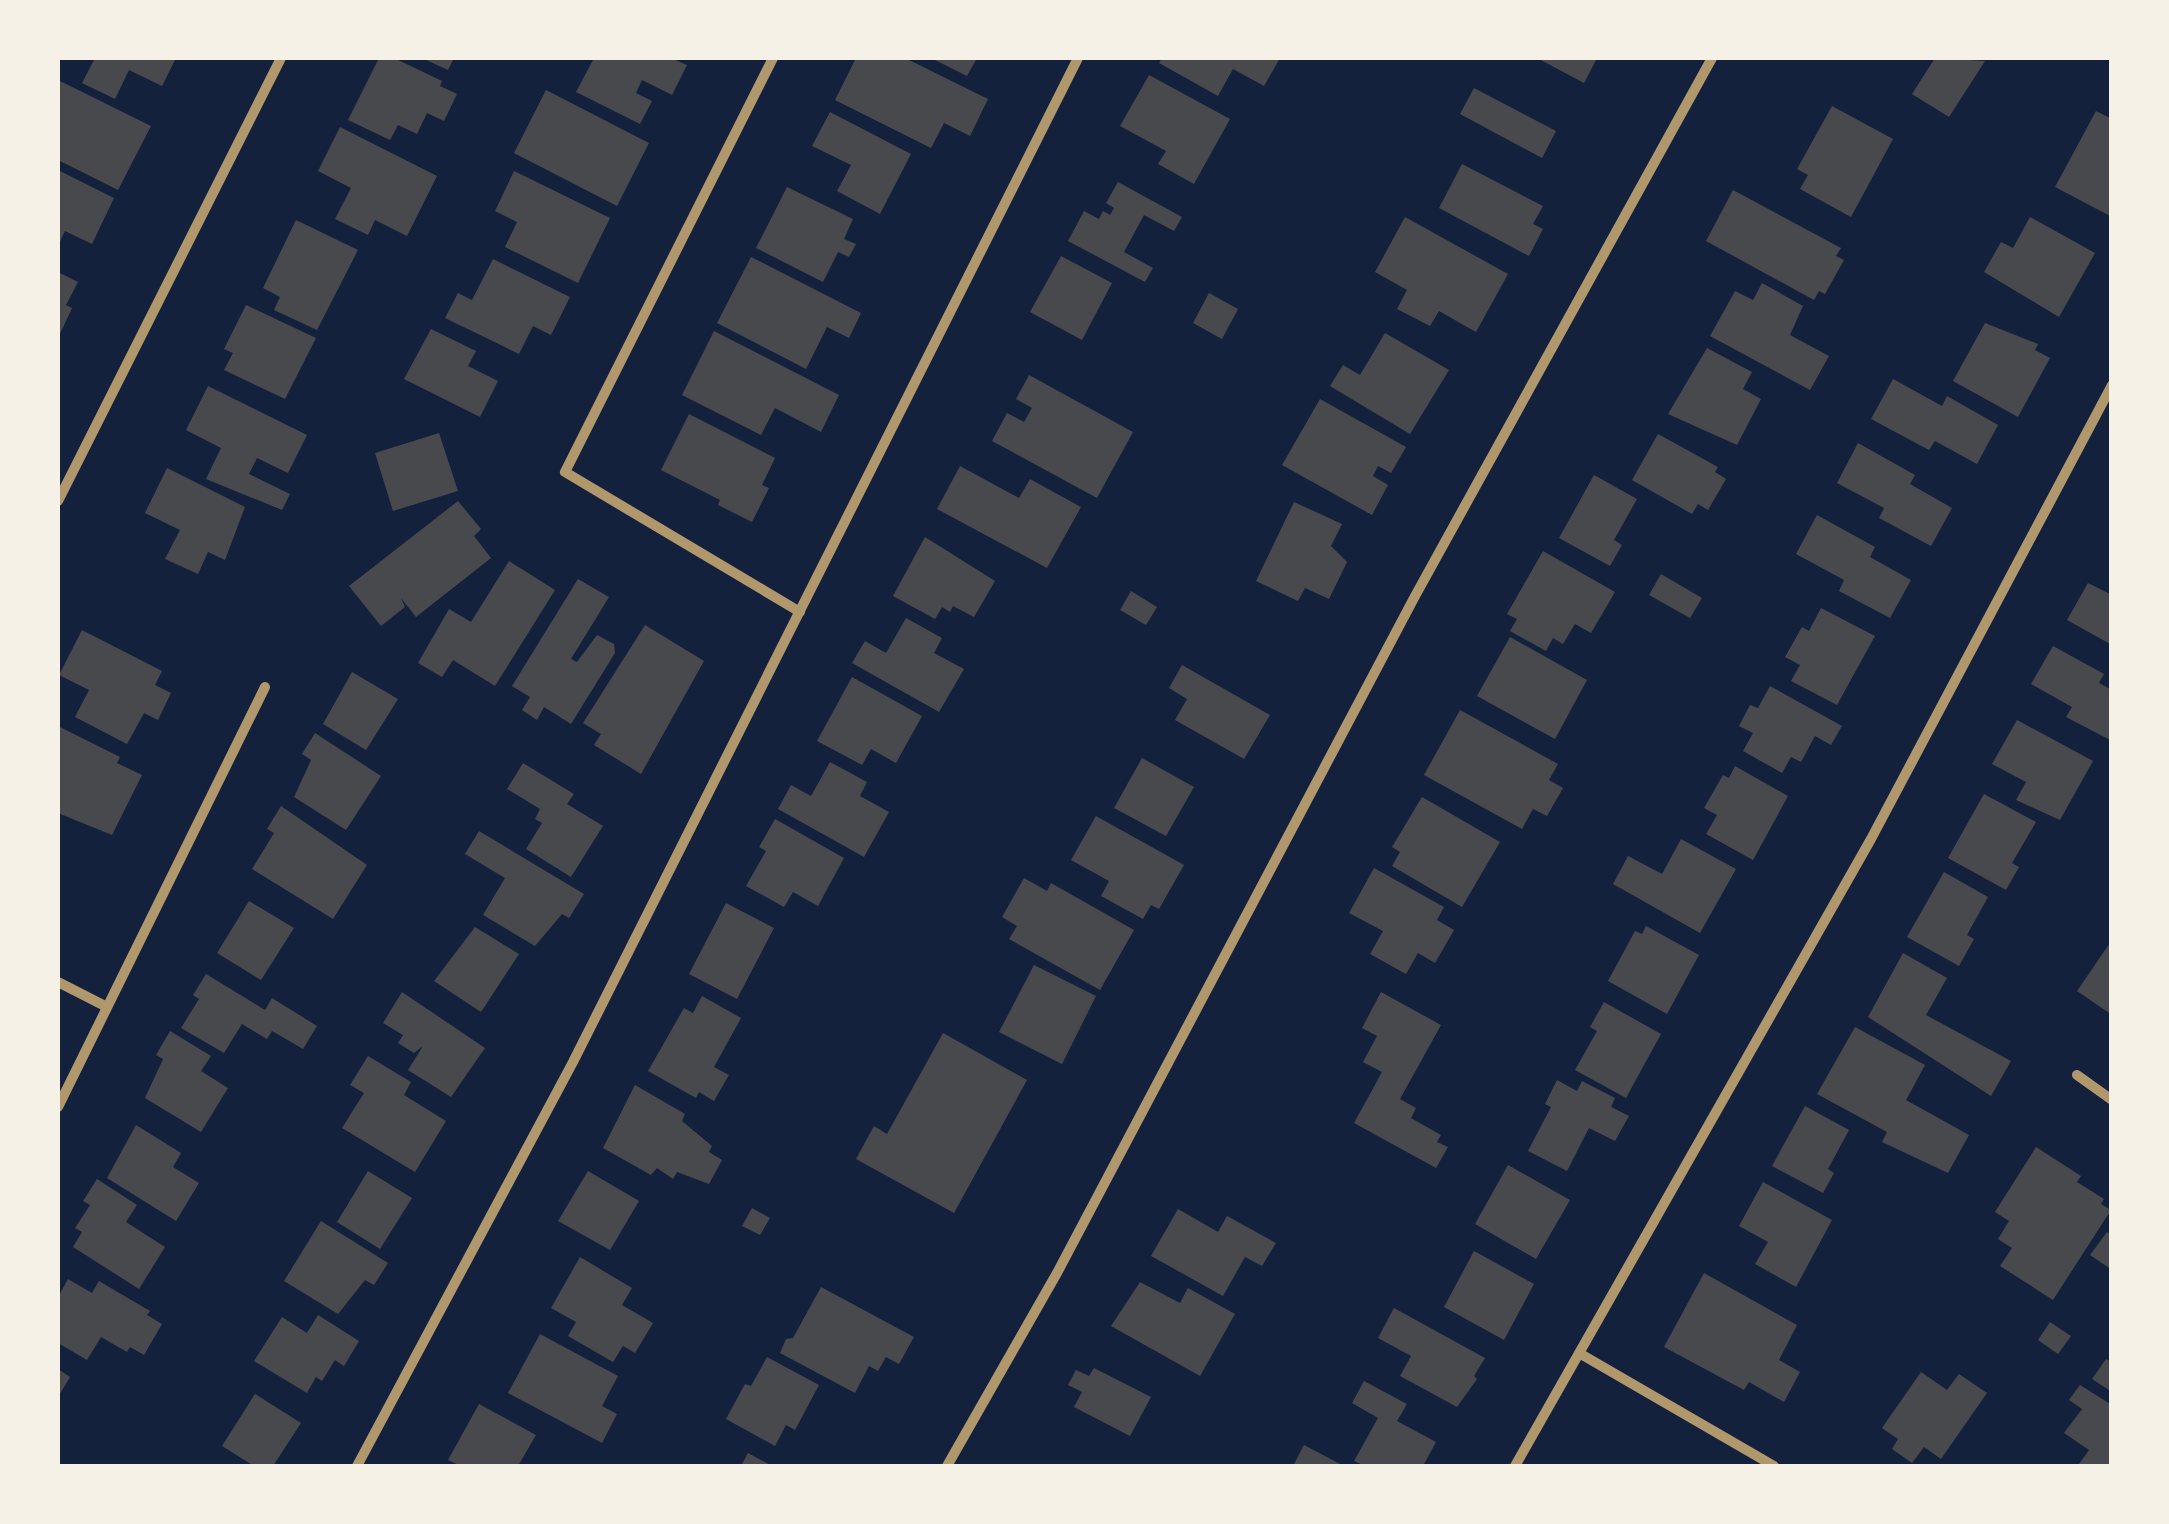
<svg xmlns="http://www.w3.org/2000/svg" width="2169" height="1524" viewBox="0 0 2169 1524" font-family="Jost,sans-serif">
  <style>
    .building { fill: #48494c }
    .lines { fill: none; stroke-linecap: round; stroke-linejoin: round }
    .minor { stroke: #b1986c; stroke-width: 10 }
  </style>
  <rect width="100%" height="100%" fill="#14213d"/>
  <path class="building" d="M95 58H176L162 86 129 70 115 99 82 83Z
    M379 58H394L442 81 440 86 457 94 444 121 427 113 417 134 398 125 390 140 348 120Z
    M422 58H454L448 70Z
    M594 58H671L687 65 672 95 642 80 636 93 652 101 640 124 576 92Z
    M856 58H905L988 99 970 136 944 123 931 148 835 100Z
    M931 58H977L967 76Z
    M1162 58H1280L1264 86 1233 69 1218 96 1159 63Z
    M1537 58H1590L1596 60 1584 83Z
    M1935 58 1985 61 1949 117 1912 94Z
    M1149 75 1230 119 1194 184 1158 164 1166 151 1120 126Z
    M58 80 151 126 118 190 58 160Z
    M1474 88 1556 131 1542 158 1460 114Z
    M546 90 649 143 617 206 514 153Z
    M1832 106 1893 139 1851 217 1800 189 1808 175 1797 169Z
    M2096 111 2112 119V217L2055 187Z
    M830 112 911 154 880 214 837 191 851 165 812 146Z
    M340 127 437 176 407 236 375 220 368 235 335 219 351 188 318 171Z
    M1462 164 1543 206 1533 224 1543 229 1529 256 1439 208Z
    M58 170 114 198 92 244 65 231 58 246Z
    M514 171 610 218 578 283 505 247 517 222 495 211Z
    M1118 182 1182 217 1174 231 1144 215 1124 252 1153 268 1145 282 1068 241 1084 211 1099 219 1103 211 1110 215 1114 208 1106 203Z
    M787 187 853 219 844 239 856 244 849 257 838 252 823 282 756 248Z
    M1733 190 1841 248 1836 256 1844 260 1825 294 1819 291 1814 300 1706 241Z
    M1405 217 1508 274 1476 332 1439 311 1430 326 1397 309 1407 290 1375 272Z
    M2030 217 2095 253 2059 317 1984 272 2001 242 2013 248Z
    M296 220 358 250 317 330 274 310 280 297 263 288Z
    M1061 256 1112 283 1082 340 1030 312Z
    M751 257 861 313 849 338 827 327 806 369 717 323Z
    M493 259 570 297 551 335 533 326 519 354 445 318 458 293 472 300Z
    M58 272 78 282 66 305 72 308 58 338Z
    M1762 283 1803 306 1790 335 1829 356 1810 390 1710 336 1735 291 1753 300Z
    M1209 293 1238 309 1222 339 1193 323Z
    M246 305 316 338 285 399 224 370 233 353 224 349Z
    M1985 323 2038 344 2035 350 2050 358 2018 417 1953 381Z
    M431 329 476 351 468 366 498 381 480 417 404 379Z
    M714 331 839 395 821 432 775 408 761 435 682 395Z
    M1385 333 1449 370 1410 434 1330 386 1343 365 1360 375Z
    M1707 348 1752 372 1743 389 1761 399 1737 445 1668 414Z
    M1029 375 1133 432 1097 498 992 441 1007 413 1024 422 1032 408 1016 399Z
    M1893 379 1942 406 1947 396 1998 425 1977 464 1935 441 1929 450 1871 419Z
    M208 386 307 435 288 473 257 458 249 474 290 494 282 510 206 479 221 448 186 430Z
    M1320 399 1406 447 1391 473 1378 466 1373 476 1388 485 1372 515 1282 465Z
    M689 414 775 458 762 485 769 488 752 522 718 505 720 500 661 470Z
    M439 433 458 491 393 511 375 453Z
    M1658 434 1718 467 1715 472 1726 479 1708 510 1698 504 1692 514 1632 480Z
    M1858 443 1915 475 1910 484 1952 508 1931 546 1879 518 1884 508 1837 483Z
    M960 466 1019 498 1030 479 1081 507 1047 568 937 509Z
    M167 468 245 507 225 560 208 552 198 574 165 559 180 530 145 513Z
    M1594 475 1637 499 1614 540 1622 545 1610 566 1559 538Z
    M458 501 481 529 474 536 491 558 416 617 401 598 405 607 381 626 349 586Z
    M1294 502 1342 524 1331 546 1347 562 1329 599 1305 588 1298 601 1256 581Z
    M1817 515 1875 547 1870 557 1911 580 1890 618 1839 591 1844 580 1796 554Z
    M925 537 995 581 974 617 953 606 950 612 942 607 935 619 893 596Z
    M1543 551 1615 592 1591 633 1575 624 1563 644 1553 638 1546 651 1510 631 1517 619 1507 614Z
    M509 561 555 590 495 686 453 660 442 677 418 663 449 609 471 622Z
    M1661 574 1702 598 1690 618 1649 595Z
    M578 579 609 597 571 659 577 662 597 635 614 644 615 653 571 724 544 707 537 720 522 710 530 697 512 686Z
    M2088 583 2112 595V645L2067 620Z
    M1131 591 1157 607 1146 625 1120 610Z
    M1821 608 1875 636 1837 705 1791 681 1800 665 1785 657 1802 627 1809 631Z
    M906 618 942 638 934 653 964 669 939 712 852 663 865 641 886 653Z
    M645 625 704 661 641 774 594 745 601 734 583 723Z
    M82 630 162 671 155 685 171 693 158 720 144 713 127 744 75 717 89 690 59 675Z
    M1510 637 1587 680 1555 739 1477 696Z
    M2053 646 2104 674 2099 683 2112 690V741L2066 717 2072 707 2031 684Z
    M1182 665 1270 715 1244 759 1175 720 1187 699 1169 688Z
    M352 672 398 699 366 750 323 724Z
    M852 677 922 716 896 763 871 749 862 765 817 741Z
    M1770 686 1842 726 1831 745 1815 736 1801 762 1791 757 1782 773 1743 751 1753 733 1739 726 1750 705 1758 708Z
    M1460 710 1558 764 1549 780 1563 788 1547 816 1533 809 1522 829 1424 775Z
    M2017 720 2093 761 2060 820 2016 800 2026 782 1992 764Z
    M58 726 120 757 117 763 142 775 112 835 58 813Z
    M315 733 381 776 346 830 294 797 311 760 302 754Z
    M1142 758 1194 787 1166 836 1114 808Z
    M830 762 867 782 860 796 889 812 864 857 778 809 791 785 811 796Z
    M523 763 574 794 567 804 603 826 571 877 526 849 542 823 535 819 540 809 507 789Z
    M1735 766 1788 796 1753 860 1706 834 1717 815 1704 808 1723 775 1729 778Z
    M1984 794 2036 822 2012 863 2019 867 2006 890 1948 858Z
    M1422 797 1500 842 1462 907 1392 866 1400 852 1392 847Z
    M281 806 367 865 333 919 252 869 274 833 267 829Z
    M1096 816 1184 865 1159 909 1151 905 1143 919 1101 896 1109 881 1071 860Z
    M775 819 844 858 818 906 793 892 784 907 746 886 766 851 759 847Z
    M479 831 584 894 569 918 562 914 535 946 483 915 505 878 465 854Z
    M1681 839 1736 869 1700 933 1613 884 1628 856 1662 874Z
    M1374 868 1444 907 1437 920 1454 930 1435 963 1418 953 1406 974 1370 954 1383 931 1349 913Z
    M1944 872 1988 897 1967 935 1974 939 1959 966 1907 937Z
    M1024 878 1047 891 1051 883 1134 930 1100 990 1009 939 1017 926 1002 917Z
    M249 901 294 928 261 980 217 953Z
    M726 903 774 928 737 999 689 974Z
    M1646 926 1699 955 1667 1014 1608 981 1635 931 1642 934Z
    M475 927 519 954 481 1012 434 981Z
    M2112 940V1015L2077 991Z
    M1903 953 1947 978 1926 1015 2011 1061 1991 1096 1868 1017Z
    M1034 965 1096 996 1062 1064 999 1032Z
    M206 974 265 1010 272 998 317 1026 303 1049 272 1031 267 1039 242 1024 224 1053 181 1028 199 999 193 995Z
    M402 992 485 1048 451 1097 408 1070 423 1046 414 1053 398 1043 403 1035 383 1023Z
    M1381 992 1441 1025 1400 1099 1416 1108 1411 1118 1441 1135 1437 1142 1448 1147 1436 1168 1354 1123 1382 1072 1363 1062 1377 1036 1362 1028Z
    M702 996 741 1018 714 1067 729 1075 714 1101 699 1092 696 1098 648 1071 684 1008 693 1013Z
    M1604 1002 1661 1034 1626 1098 1575 1070 1597 1031 1590 1027Z
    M1855 1027 1925 1065 1906 1100 1969 1135 1948 1173 1882 1142 1887 1132 1817 1094Z
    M170 1031 211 1056 201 1071 228 1088 201 1132 145 1098 163 1059 156 1055Z
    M943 1033 1027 1080 954 1213 856 1159 874 1126 887 1134Z
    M368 1056 411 1082 404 1095 446 1121 415 1172 342 1128 364 1093 350 1085Z
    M1557 1080 1577 1091 1582 1081 1615 1098 1611 1107 1629 1116 1615 1141 1589 1128 1567 1171 1528 1151 1551 1107 1545 1104Z
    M635 1085 685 1114 682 1121 712 1146 709 1152 722 1160 709 1184 677 1172 673 1179 657 1168 651 1175 603 1148Z
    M1805 1106 1849 1130 1828 1169 1834 1173 1823 1193 1772 1166Z
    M136 1125 181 1153 173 1167 199 1183 176 1221 107 1178Z
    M2036 1147 2081 1176 2077 1182 2104 1199 2101 1204 2111 1210 2053 1300 2000 1266 2012 1248 1998 1239 2009 1221 1995 1212Z
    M1508 1165 1570 1200 1536 1259 1475 1224Z
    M368 1171 412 1198 380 1249 337 1222Z
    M588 1171 639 1201 610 1250 558 1221Z
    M97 1179 137 1205 126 1222 165 1247 139 1289 73 1247 82 1232 75 1228 90 1205 83 1201Z
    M1763 1182 1832 1220 1796 1287 1755 1264 1768 1242 1739 1226Z
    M752 1208 770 1218 760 1235 742 1226Z
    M1178 1209 1218 1232 1227 1216 1276 1243 1262 1266 1245 1257 1223 1296 1151 1256Z
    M321 1221 388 1263 374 1285 365 1280 338 1314 284 1281Z
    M2107 1232 2112 1235V1270L2090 1255Z
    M1474 1251 1534 1284 1504 1340 1444 1307Z
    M580 1257 632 1288 622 1305 653 1323 635 1353 623 1346 613 1362 568 1336 576 1322 551 1308Z
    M1704 1273 1797 1325 1779 1360 1800 1372 1784 1402 1749 1382 1744 1390 1664 1347Z
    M68 1279 92 1293 99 1281 150 1311 147 1315 162 1324 144 1355 130 1347 127 1352 101 1337 87 1360 58 1343V1297Z
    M1140 1282 1180 1303 1188 1288 1235 1314 1200 1376 1111 1326Z
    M821 1287 914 1337 899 1364 886 1357 878 1371 869 1366 855 1393 780 1353 786 1339 793 1338Z
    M1394 1308 1485 1358 1474 1376 1477 1379 1457 1407 1400 1376 1411 1356 1378 1338Z
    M318 1315 359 1341 344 1366 335 1360 322 1381 316 1377 307 1393 254 1361 282 1317 307 1333Z
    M2050 1322 2071 1336 2058 1354 2038 1340Z
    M540 1334 618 1376 602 1406 617 1414 602 1443 508 1393Z
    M767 1357 819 1385 795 1430 786 1425 775 1446 726 1419 745 1384 751 1386Z
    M2106 1359 2112 1362V1392L2092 1379Z
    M1094 1368 1151 1397 1130 1436 1074 1407 1082 1392 1068 1385 1076 1370 1089 1376Z
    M58 1369 70 1377 58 1397Z
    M1921 1372 1947 1390 1959 1374 1987 1393 1941 1459 1924 1447 1912 1463 1892 1449 1898 1439 1882 1428Z
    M1364 1381 1407 1404 1397 1421 1436 1442 1423 1466H1365L1354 1461 1378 1418 1352 1403Z
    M2080 1385 2112 1405V1466L2079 1464 2089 1450 2064 1433 2082 1409 2069 1400Z
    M255 1394 301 1423 273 1466H254L222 1446Z
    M479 1404 536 1435 518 1466H461L448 1460Z
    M1304 1445 1344 1466H1293Z
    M748 1453 772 1466H741Z"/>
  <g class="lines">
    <path class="minor" d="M773 58 565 472 800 612
      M58 501 281 58
      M58 982 107 1007
      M2077 1075 2112 1100
      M58 1107 265 687
      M1579 1353 1774 1466
      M357 1466 573 1062 1078 58
      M947 1466 1057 1273 1414 598 1712 58
      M1515 1466 1871 839 2112 385"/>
  </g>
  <rect width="2169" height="1524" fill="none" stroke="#f6f1e7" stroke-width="120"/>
</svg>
